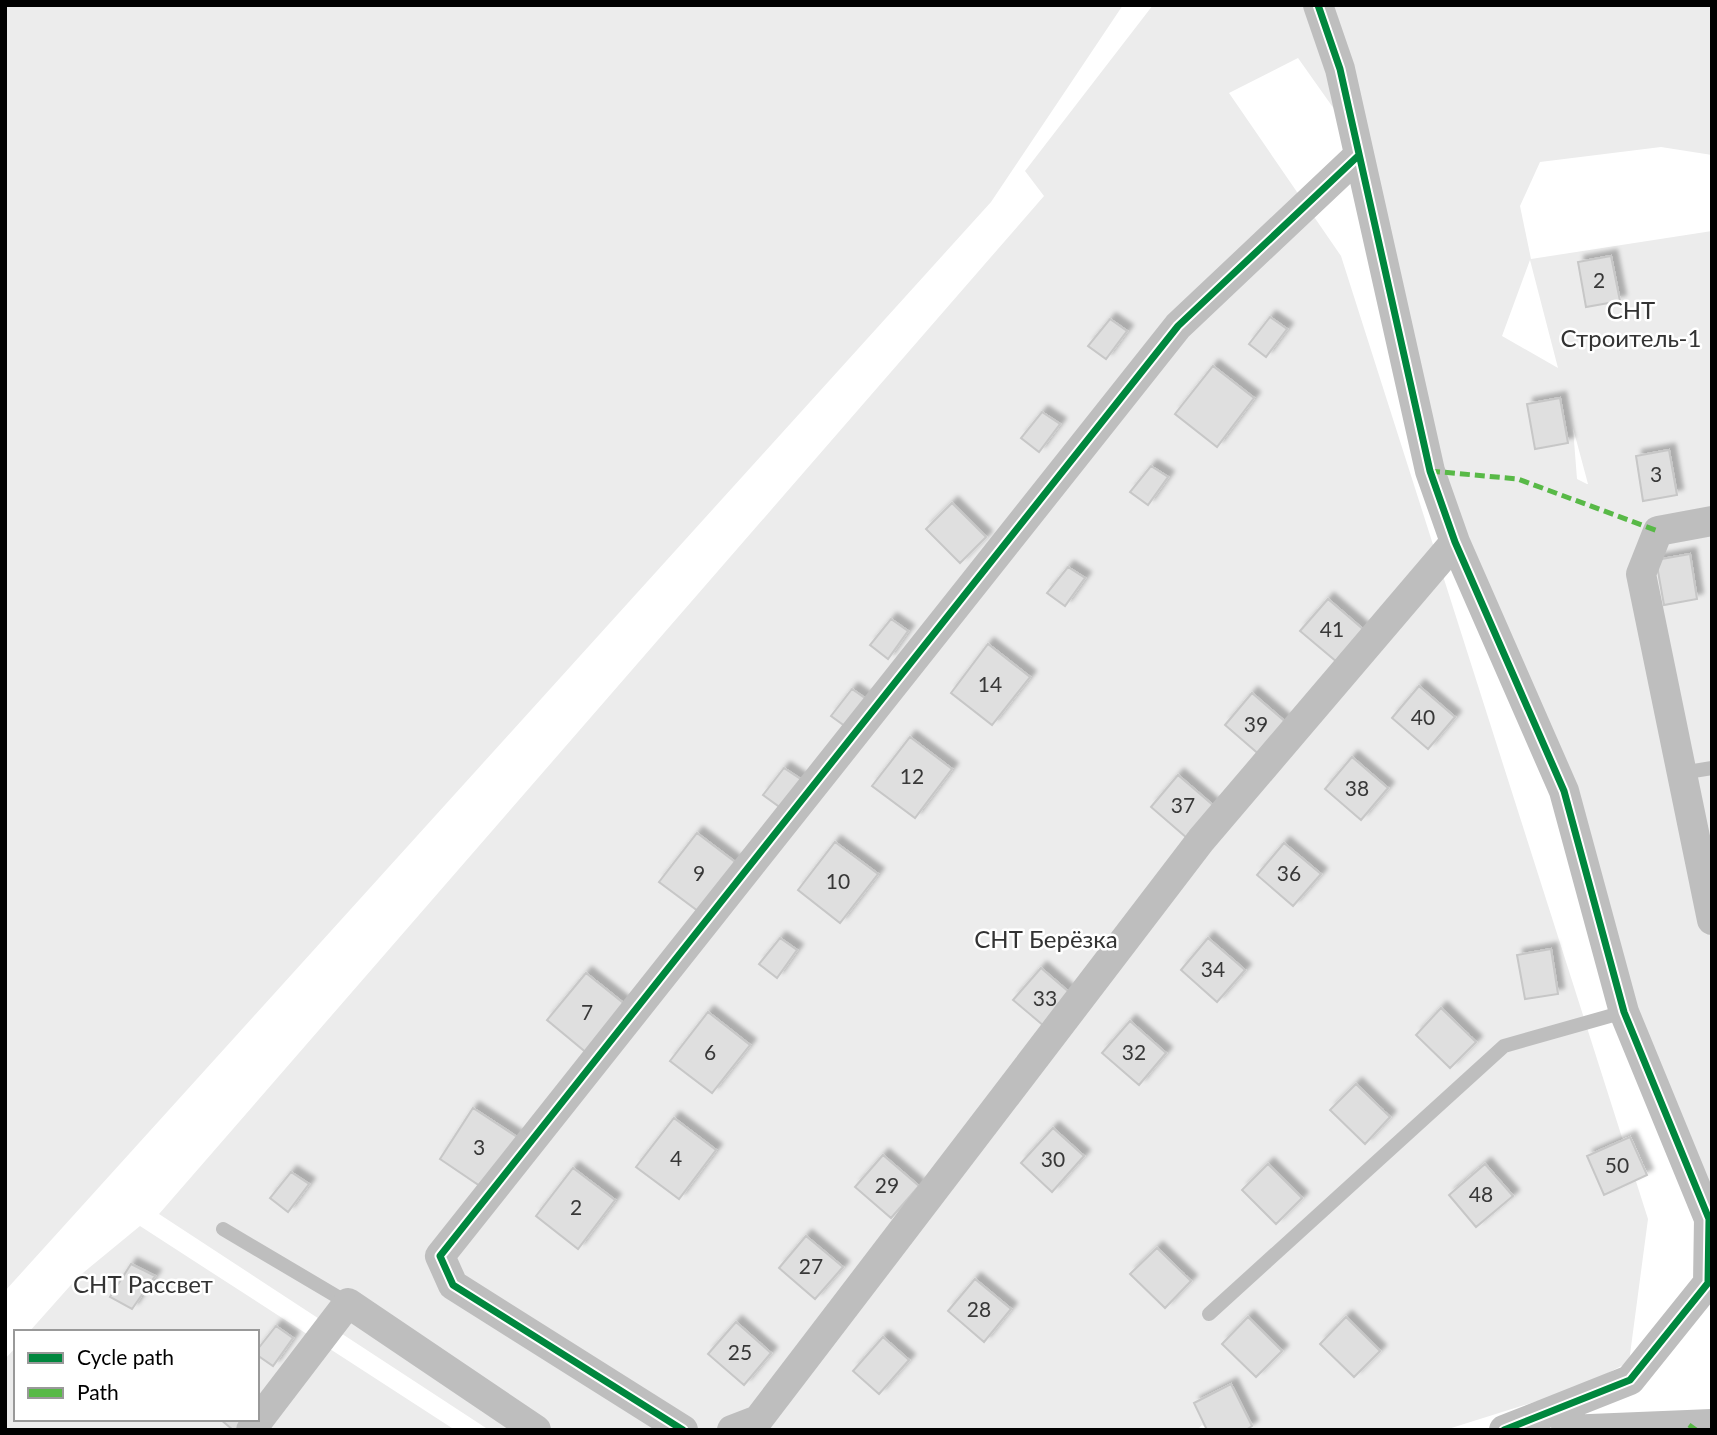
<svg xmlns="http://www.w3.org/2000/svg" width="1717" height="1435" viewBox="0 0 1717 1435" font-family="Lato,sans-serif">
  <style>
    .green { fill: #ececec; fill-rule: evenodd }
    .building { fill: #dfdfdf; stroke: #c7c7c7; stroke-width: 2; filter: url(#shadow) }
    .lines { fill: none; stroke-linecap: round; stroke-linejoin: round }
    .lane { stroke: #bebebe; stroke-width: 14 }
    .street { stroke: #bebebe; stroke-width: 30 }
    .quiet { stroke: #58b947; stroke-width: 5; stroke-dasharray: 10 5; stroke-linecap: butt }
    .cycleway-casing { stroke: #fff; stroke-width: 11 }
    .cycleway { stroke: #00873e; stroke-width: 7 }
    .labels { text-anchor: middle; stroke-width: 5; stroke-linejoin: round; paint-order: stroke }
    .number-label { font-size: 21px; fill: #383838 }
    .park-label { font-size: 24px; fill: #333; stroke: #fff }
  </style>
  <defs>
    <filter id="shadow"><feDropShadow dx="6" dy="-6" stdDeviation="2" flood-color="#0004"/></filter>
  </defs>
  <rect width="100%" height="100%" fill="#fff"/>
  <path class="green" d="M5 5H1123L991 202 5 1291Z
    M1153 5H1712V155L1661 147 1540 162 1520 206 1531 259 1712 231V1200L1705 1192 1463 540 1430 434 1368 157 1298 58 1229 93 1341 256 1648 1219 1629 1362 1579 1388 1445 1430H1209L1202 1425 1197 1430H489L159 1214 1044 196 1025 171ZM1530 260 1558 368 1502 336ZM1573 428 1588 484H1587L1577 479Z
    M140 1226 455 1430H5V1359L16 1347V1419H257V1332H29L78 1277Z"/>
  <path class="building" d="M1611 256 1620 301 1586 307 1578 262Z
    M1270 317 1287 329 1266 357 1249 344Z
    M1110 319 1127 331 1106 359 1088 346Z
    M1213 366 1254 398 1217 447 1175 414Z
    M1560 398 1568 443 1535 449 1527 404Z
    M1042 412 1060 424 1039 452 1021 438Z
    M1669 450 1677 495 1643 501 1636 456Z
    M1151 466 1168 477 1148 505 1130 492Z
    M952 503 986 537 960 563 926 529Z
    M1690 554 1697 599 1664 605 1656 560Z
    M1068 567 1085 578 1065 606 1047 593Z
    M1328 599 1364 630 1337 662 1300 631Z
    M891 619 908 631 888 659 870 645Z
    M988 644 1030 677 992 725 951 693Z
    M1419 686 1455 717 1428 749 1392 718Z
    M852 689 869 701 849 729 831 716Z
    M1252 693 1288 724 1261 756 1225 725Z
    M910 737 952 769 915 818 872 786Z
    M1352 757 1388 788 1361 820 1325 789Z
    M784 768 802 780 781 808 763 795Z
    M1178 775 1214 806 1187 838 1151 807Z
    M697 833 739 865 702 914 659 882Z
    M835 842 878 874 840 923 798 890Z
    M1284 843 1321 874 1293 906 1257 875Z
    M780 938 797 950 777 978 759 964Z
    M1208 938 1245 970 1217 1002 1181 970Z
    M1551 949 1558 994 1525 999 1517 955Z
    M1041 968 1077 999 1050 1031 1013 1000Z
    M586 973 627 1006 588 1054 547 1020Z
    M1441 1008 1476 1042 1450 1068 1416 1035Z
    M708 1012 750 1045 712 1093 670 1061Z
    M1130 1021 1166 1053 1139 1085 1102 1053Z
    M1356 1084 1390 1117 1365 1144 1330 1110Z
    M473 1108 517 1137 483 1188 440 1159Z
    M674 1118 716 1150 679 1199 636 1167Z
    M1053 1128 1084 1156 1052 1192 1021 1163Z
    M1630 1137 1647 1175 1604 1195 1587 1156Z
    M883 1155 919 1186 891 1218 855 1187Z
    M1268 1164 1302 1198 1276 1224 1242 1190Z
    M1485 1164 1513 1196 1476 1227 1449 1195Z
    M573 1168 615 1200 578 1249 536 1216Z
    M291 1172 309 1184 288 1212 270 1198Z
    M806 1236 843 1267 815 1299 779 1268Z
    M1157 1248 1191 1281 1165 1308 1130 1274Z
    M131 1264 155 1276 132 1309 110 1297Z
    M975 1279 1011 1309 984 1342 948 1311Z
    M1248 1317 1282 1351 1256 1377 1222 1344Z
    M1346 1317 1380 1351 1354 1377 1320 1344Z
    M736 1322 771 1353 744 1385 708 1354Z
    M276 1326 293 1338 273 1366 257 1355V1350Z
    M883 1337 909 1360 879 1394 853 1371Z
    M1231 1384 1252 1426 1246 1430H1207L1194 1403Z
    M220 1419H251L241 1430H233Z"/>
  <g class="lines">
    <path class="lane" d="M1681 773 1712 768
      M223 1229 348 1303
      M1209 1314 1504 1046 1624 1012"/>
    <path class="street" d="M1318 5 1340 69 1430 471 1455 542 1564 791 1624 1012 1709 1219 1708 1283 1630 1380 1504 1430
      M1712 521 1658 531 1641 574 1712 920
      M251 1430 348 1303 536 1430
      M683 1430 453 1285 440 1256 1178 326 1358 156
      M732 1430 758 1420 1201 840 1455 542
      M1566 1430 1712 1424"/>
    <path class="quiet" d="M1430 471 1518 479 1658 531
      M1689 1425 1696 1430"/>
    <g class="cycleway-casing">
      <path id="cycleway" d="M1318 5 1340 69 1430 471 1455 542 1564 791 1624 1012 1709 1219 1708 1283 1630 1380 1504 1430
        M683 1430 453 1285 440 1256 1178 326 1358 156"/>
    </g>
    <use href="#cycleway" class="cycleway"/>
  </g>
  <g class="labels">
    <g class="number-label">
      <text x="1599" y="288">2</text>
      <text x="1656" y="482">3</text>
      <text x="1332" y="637">41</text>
      <text x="990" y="692">14</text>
      <text x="1423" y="725">40</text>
      <text x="1256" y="732">39</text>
      <text x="912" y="784">12</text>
      <text x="1357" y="796">38</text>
      <text x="1183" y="813">37</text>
      <text x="699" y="881">9</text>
      <text x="1289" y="881">36</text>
      <text x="838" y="889">10</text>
      <text x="1213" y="977">34</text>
      <text x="1045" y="1006">33</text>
      <text x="587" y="1020">7</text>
      <text x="710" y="1060">6</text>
      <text x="1134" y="1060">32</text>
      <text x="479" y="1155">3</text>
      <text x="676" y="1166">4</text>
      <text x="1053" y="1167">30</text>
      <text x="1617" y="1173">50</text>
      <text x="887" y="1193">29</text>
      <text x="1481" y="1202">48</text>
      <text x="576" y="1215">2</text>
      <text x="811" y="1274">27</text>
      <text x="979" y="1317">28</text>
      <text x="740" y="1360">25</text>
    </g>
    <g class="park-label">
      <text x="1631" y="319">СНТ<tspan x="1631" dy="28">Строитель-1</tspan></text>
      <text x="1046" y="948">СНТ Берёзка</text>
      <text x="143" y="1293">СНТ Рассвет</text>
    </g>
  </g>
  <rect width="1717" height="1435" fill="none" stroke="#000000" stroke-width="14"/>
  <rect x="14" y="1330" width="245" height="91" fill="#ffffff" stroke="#999999" stroke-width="2"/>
  <rect x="28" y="1353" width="35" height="10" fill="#00873e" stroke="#999999" stroke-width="2"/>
  <text x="77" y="1365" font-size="21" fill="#000000">Cycle path</text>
  <rect x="28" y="1388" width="35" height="10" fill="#58b947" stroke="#999999" stroke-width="2"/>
  <text x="77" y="1400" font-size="21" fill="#000000">Path</text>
</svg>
